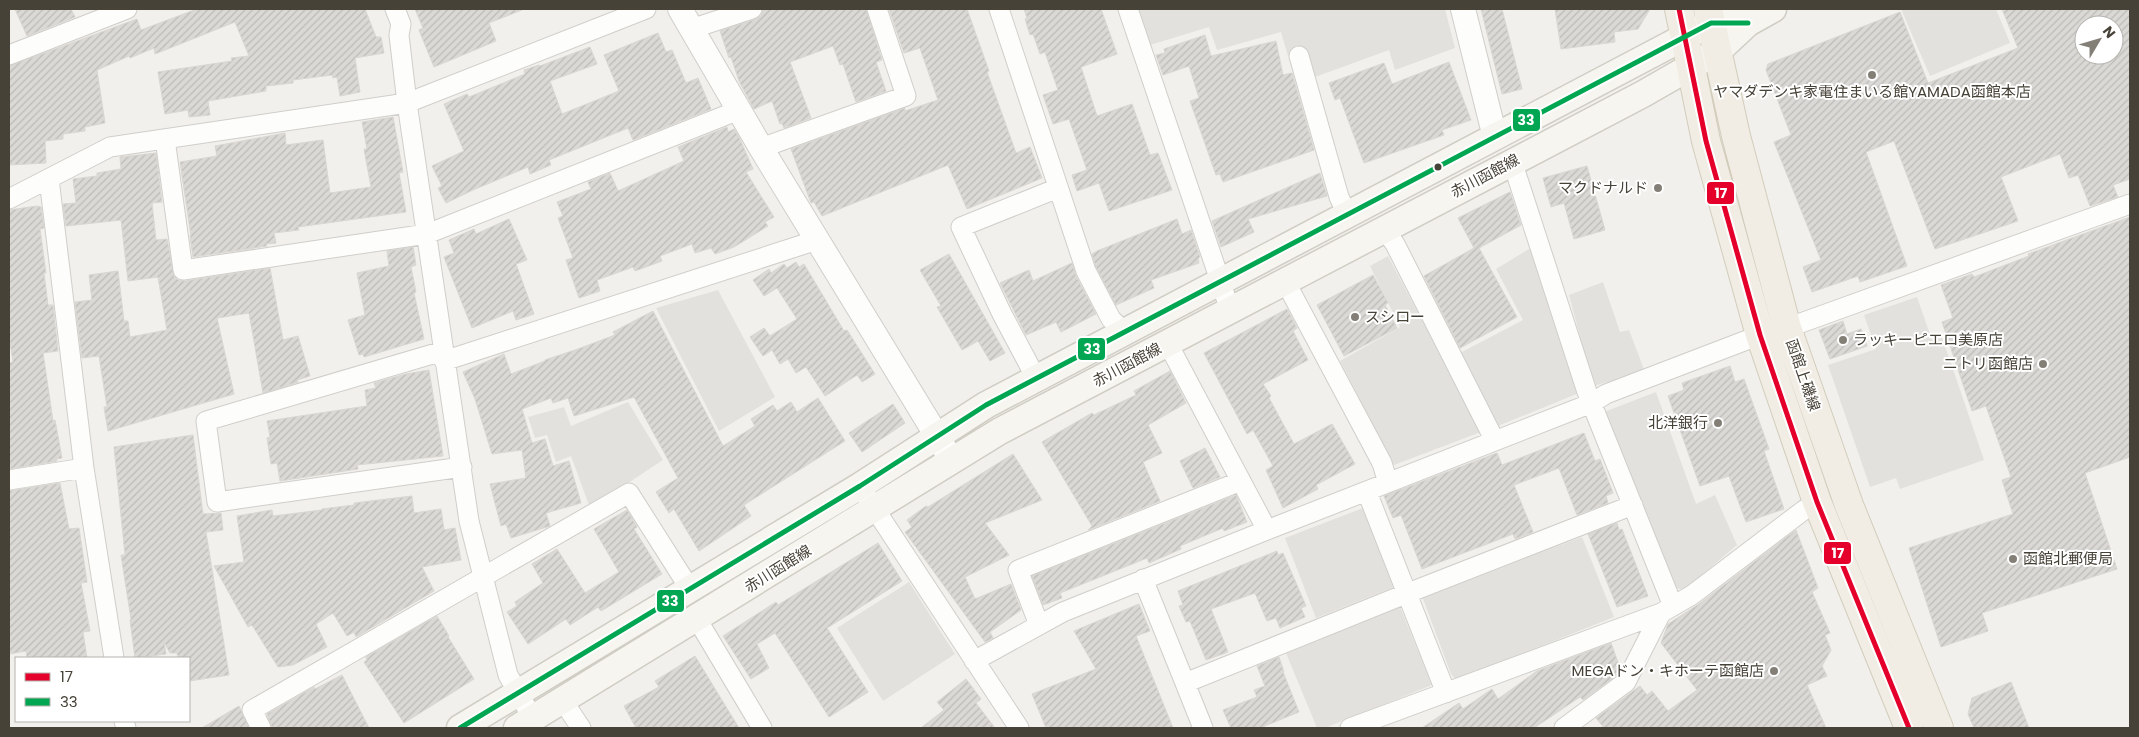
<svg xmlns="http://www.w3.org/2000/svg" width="2139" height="737" viewBox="0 0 2139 737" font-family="Poppins,'Noto Sans JP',sans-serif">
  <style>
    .parking { fill: #e3e1dd }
    .building { fill: url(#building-hatch); stroke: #dad7d2; fill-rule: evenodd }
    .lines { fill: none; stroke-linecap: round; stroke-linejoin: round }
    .minor-casing { stroke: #d0ceca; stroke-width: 21 }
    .tertiary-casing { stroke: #d0ceca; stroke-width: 26 }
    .secondary-casing { stroke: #d0cdc4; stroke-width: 29 }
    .primary-casing { stroke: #d2ccbb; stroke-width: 30 }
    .minor { stroke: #fdfdfc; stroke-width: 19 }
    .tertiary { stroke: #fdfdfc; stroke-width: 24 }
    .secondary { stroke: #f6f5f0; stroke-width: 26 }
    .primary { stroke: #f1ede5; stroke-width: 28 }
    .bus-1-casing { stroke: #fff; stroke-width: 9 }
    .bus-2-casing { stroke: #fff; stroke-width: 9 }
    .bus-1 { stroke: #e4002b; stroke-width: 5 }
    .bus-2 { stroke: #00a651; stroke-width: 5 }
    .poi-dot { fill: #837f77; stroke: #fff; stroke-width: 2 }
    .bus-dot { fill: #474238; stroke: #fff; stroke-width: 2 }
    .labels { text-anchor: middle; stroke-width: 4; stroke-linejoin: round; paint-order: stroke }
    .poi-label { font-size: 15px; fill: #474238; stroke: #fff; text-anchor: end }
    .street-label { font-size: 15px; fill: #474238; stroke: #fff }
    .line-badge { stroke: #fff; stroke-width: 2 }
    .badge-label { font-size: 14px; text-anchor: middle; font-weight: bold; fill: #fff }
  </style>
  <defs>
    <pattern id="building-hatch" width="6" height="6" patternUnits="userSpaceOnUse" patternTransform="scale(1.25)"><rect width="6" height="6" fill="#dbd9d5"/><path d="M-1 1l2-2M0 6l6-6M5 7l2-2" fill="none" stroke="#bdbbb8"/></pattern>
  </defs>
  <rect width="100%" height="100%" fill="#f2f0ec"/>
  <path class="parking" d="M1138 9H1445L1455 48 1395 70 1389 50 1315 77 1308 52 1288 56 1281 32 1217 50 1209 27 1150 45Z
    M1901 9H1996L2010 43 1930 76Z
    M1539 243 1579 393 1498 426 1460 353 1523 320 1496 269Z
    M1388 256 1481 432 1394 465 1340 361 1400 327 1370 266Z
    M1603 282 1620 332 1629 330 1645 372 1593 386 1569 295Z
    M718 290 775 397 719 431 656 308Z
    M1917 297 1932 340 1942 337 1984 460 1900 489 1896 478 1870 487 1828 365 1876 349 1864 315Z
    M1656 392 1696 504 1715 495 1737 545 1684 590 1677 588 1604 412Z
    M628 402 663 460 590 508 571 456 556 462 547 435 535 438 528 417 564 407 571 426Z
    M1363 508 1394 587 1316 618 1285 538Z
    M1582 537 1614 617 1456 680 1451 674 1422 596Z
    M909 582 955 654 883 701 837 628Z
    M1400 607 1432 685 1325 728H1317L1286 653Z"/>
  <path class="building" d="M15 9H71L75 17 27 36Z
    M197 9H365L376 37H381L384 53 355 58 360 92 340 96 337 77 333 78 332 75 293 80V83L266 86V91L208 101 210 115 189 117 188 110 165 114 158 72 232 61 231 58 249 56 235 22 155 54 154 48 130 58 129 56 97 70 105 123 85 127V131L63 134V139L45 141 46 163 9 165V66L137 19 141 30Z
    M415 9H522V10L489 23 496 41 434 67 419 30 423 28Z
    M763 9H866L882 60 876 62 886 91 856 102 843 64 840 65 833 46 790 62 811 118 784 128 782 123 780 124 772 101 754 109 739 81 731 57 729 58 720 31 756 19 761 16Z
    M889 9H967L989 71 987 72 1016 153 1030 147 1042 178 967 209 948 165 822 216 814 202 811 203 791 149 905 108V111L938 100 920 48 904 53Z
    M1024 9H1101L1117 54 1081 67 1097 116 1132 104 1150 155 1158 153 1172 190 1109 211 1099 183 1077 191 1072 175 1087 170 1069 119 1053 124 1043 95 1058 90 1045 52 1040 54 1033 34 1030 35 1025 19 1027 18Z
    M1481 9H1502L1522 89 1502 94Z
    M1555 9H1650L1638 29 1614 32 1615 42 1561 49Z
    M2002 9H2130V179L2113 185 2118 197 2090 206 2078 175 2069 178 2060 154 2001 177 2018 221 1935 249 1894 141 1866 152 1907 266 1860 282 1858 276 1812 292 1803 267 1821 260 1774 142 1791 135 1766 70 1768 64 1900 12 1928 83 2018 48ZM2084 25H2114V55H2084Z
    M658 33 666 52 672 50 686 83 698 78 711 109 633 140 628 128 549 160 551 165 530 174 528 167 473 190 446 203 438 188 442 186 432 166 464 151 444 104 467 94 469 97 525 74 524 70 539 65 540 66 590 47 597 64 550 81 562 114 619 91 604 55Z
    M1205 35 1211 56 1276 41 1283 75 1292 73 1314 150 1223 182 1220 174 1216 175 1190 101 1199 98 1189 66 1163 75 1156 55 1165 53 1164 49Z
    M1449 62 1471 120 1442 130 1444 135 1364 163 1340 98 1335 100 1329 83 1384 63 1392 84Z
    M393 117 403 172 399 173 406 212 298 227 299 230 274 233 276 243 266 244 267 246 193 257 190 236H191L180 162 217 156 215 146 285 133 286 145 323 140 330 193 371 187 364 149H367L362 122Z
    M727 127 728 132 734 129 739 137 753 169 746 172 774 217 765 222 768 226 734 247 715 254 711 248 695 253 692 244 660 256 662 261 635 271 633 267 597 280 600 291 579 298 566 260 573 258 558 218 563 216 557 202 591 189 588 182 610 173 618 191 684 161 678 147Z
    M156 153 162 202 152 203 156 240 167 239 174 276 178 280 185 281 270 268 283 340 298 336 310 376 297 380 298 382 263 393 249 313 217 318 234 394 108 431 104 407H107L99 356 82 358 75 302 92 300 89 275 118 271 124 321H128L130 337 167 330 158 277 128 281 121 220 66 226 63 204 76 203 73 179 97 176V173L121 169 120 157Z
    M1587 166 1605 230 1574 239 1564 203 1551 207 1543 178Z
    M1320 173 1327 196 1248 219 1254 232 1221 247 1212 221Z
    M1510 192 1521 225 1479 248 1517 317 1460 348 1424 276 1474 248 1458 218Z
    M37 206 41 207 44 228 40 229 46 273H44L48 305H53L58 351 43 353 53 421 55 420 62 458 56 459 57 461 9 469V363L13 362 9 336V210Z
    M2130 217V457L2085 473 2117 569 1982 613 1988 631 1941 647 1909 548 2013 514 2002 480 2011 477 1986 406 1972 411 1942 322 1953 318 1941 285 1972 274 1974 277 2029 256 2028 254Z
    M509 219 527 260 516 264 534 314 516 320 513 311 472 328 444 257 454 253 449 240 474 229 476 234Z
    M1177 219 1182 234 1191 230 1200 257 1198 258 1199 263 1151 280 1154 288 1116 305 1096 267 1092 254 1097 251Z
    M413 247 416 265 411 267 416 292 414 293 424 339 364 357 363 354 359 355 348 320 365 315 357 273 389 266 387 251Z
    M949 254 1005 353 990 361 978 341 962 350 937 307 941 306 920 270Z
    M796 262 799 267 804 264 844 331 847 330 875 374 862 382 857 375 825 396 806 367 796 373 788 359 780 364 772 350 763 356 750 337 764 328 770 336 797 319 777 288 764 296 753 280 769 269 771 273 784 264 787 268Z
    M1072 263 1076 276 1096 314 1061 332 1056 322 1026 335 1000 283 1029 270 1033 281Z
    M1373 275 1388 303 1385 305 1397 328 1344 356 1317 305Z
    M1287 309 1297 328 1293 331 1308 360 1263 384 1271 396 1269 398 1294 444 1332 424 1355 464 1316 485 1318 489 1283 508 1266 470 1273 466 1253 430 1247 434 1204 353Z
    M653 311 723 446 755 426 751 419 773 405 777 411 791 402 797 412 818 398 845 441 744 505 751 516 699 551 674 509 669 513 656 492 678 478 634 397 574 416 568 398 553 403 551 398 522 409 532 443 545 439 553 466 569 461 581 503 546 513 550 526 511 538 506 524 501 526 490 484 526 478 522 450 492 454 475 399 463 372 504 354 511 374 545 361V360L578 349 615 335 613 332Z
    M1843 321 1847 334 1861 329 1867 346 1830 359 1819 330Z
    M1730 366 1735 382 1744 379 1769 449 1764 451 1784 509 1746 522 1729 476 1700 486 1668 396 1684 390 1682 383Z
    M429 370 443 456 357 465 358 469 280 481 277 463 271 464 267 438 270 437 267 421 367 406 365 390 376 388 374 383 406 374Z
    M1170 371 1186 403 1148 425 1162 453 1143 462 1160 501 1088 530 1092 526 1042 442 1092 413 1094 415 1136 395 1134 391Z
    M893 404 905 423 862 452 849 433Z
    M1584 433 1595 461 1600 459 1613 493 1606 496 1608 503 1577 515 1559 468 1514 485 1533 532 1515 539 1513 534 1422 569 1401 515 1393 518 1384 496 1497 453 1502 465Z
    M193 435 203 514 221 513 223 530 206 532 229 675 189 681V658H178L177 653H170L164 642 166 654 135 658 130 620 131 619 121 555H125L114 447Z
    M1205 448 1220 477 1193 488 1180 461Z
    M1013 454 1042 500 985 523 1009 555 965 577 975 599 1011 584 1021 610 990 632 993 638 985 642 905 532 912 527 907 520 926 506 928 507Z
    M60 483 69 529 79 528 87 582 81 583 90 631 83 632 87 658H27L26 651 9 654V491Z
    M1236 495 1247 522 1224 531 1223 528 1180 546 1181 549 1149 563 1147 558 1100 577 1060 593 1062 598 1043 605 1032 576Z
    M412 496 414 513 441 509 444 530 455 528 461 560 422 567 434 591 356 637 354 632 347 636 333 613 316 624 327 647 293 665 278 667 252 625 248 627 214 566 244 562 237 516 272 510 273 516 322 510V509L354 505V503Z
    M627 510 637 527 634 529 662 574 601 611 598 607 570 625 566 619 528 644 507 612 517 606 515 602 543 583 532 564 557 549 585 593 619 572 594 529Z
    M1617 523 1619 530 1622 529 1648 596 1617 607 1588 534Z
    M1796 530 1818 588 1812 592 1830 633 1825 635 1831 650 1822 666 1827 676 1807 685 1826 728H1604L1596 718 1640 686 1647 695 1652 691 1668 711 1697 690 1661 643 1668 624 1699 604Z
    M878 543 902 581 827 628 868 692 829 717 775 633 757 644 769 668 751 679 723 636 776 602 778 605Z
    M1277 551 1278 555 1283 553 1306 606 1301 608 1305 617 1280 628 1276 618 1267 621 1255 593 1211 609 1228 652 1206 660 1190 621 1186 622 1179 606 1183 605 1178 591Z
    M1139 604 1150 631 1136 636 1173 728H1046L1032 694 1096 669 1074 631Z
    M437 616 449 636 448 637 474 679 404 723 364 662 367 660 366 657Z
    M1611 643 1620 668 1617 675 1583 700 1580 697 1534 728H1422L1459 703 1463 709 1492 689 1498 699 1537 671Z
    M695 656 739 728H636L624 706 659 687 655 681Z
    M1279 657 1284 672H1283L1299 712 1260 728H1231L1223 710 1257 697 1254 690 1265 686 1257 666Z
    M342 675 369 728H272L267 714 314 687 315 689Z
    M966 679 981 699 976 703 995 728H921L944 710 937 702Z
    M2011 682 2029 728H1974L1968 714 1972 698Z
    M239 706 249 728H202Z"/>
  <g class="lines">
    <g class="minor-casing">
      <path id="minor" d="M395 9 401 24 399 35 407 103 469 521 508 675 533 719
        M999 9 1086 271 1111 319 1124 332
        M1128 9 1230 310
        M691 29 752 9
        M9 55 127 9
        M1299 56 1339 197 1347 214
        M165 139 183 270 427 234 739 110
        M761 148 906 96 877 9
        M1512 161 1587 392 1673 606
        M49 179 84 468 114 658
        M9 199 110 147 407 103 646 9
        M1384 229 1395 244 1495 441
        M1285 281 1382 463 1388 483
        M1787 328 2130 204
        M1168 344 1267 530
        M443 351 206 421 217 502 462 467
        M444 361 817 240
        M1036 378 1002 314 961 227 1058 188
        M9 480 84 468
        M1367 492 1446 693
        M867 497 1019 728
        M1143 579 1185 683
        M697 619 762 728
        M1039 625 1018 570 1241 481
        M974 661 1063 612 1267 530 1592 403 1606 394 1760 335
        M563 701 581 728
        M124 721 126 728
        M261 728 252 710 629 493 690 589
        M1203 728 1185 683 1408 593 1633 505
        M1350 728 1661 613 1692 595 1804 510 1817 502
        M1564 728 1626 682 1661 613"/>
    </g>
    <g class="tertiary-casing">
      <path id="tertiary" d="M680 9 761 148 951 459
        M1463 9 1495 137"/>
    </g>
    <g class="secondary-casing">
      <path id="secondary" d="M460 728 860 486 986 405 1711 23H1748
        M517 728 1000 431 1643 94 1718 51 1748 23 1773 9"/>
    </g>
    <g class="primary-casing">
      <path id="primary" d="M1679 9 1706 141 1760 335 1817 502 1909 728
        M1708 9 1736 136 1787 328 1849 505 1939 728"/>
    </g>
    <use href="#minor" class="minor"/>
    <use href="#tertiary" class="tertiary"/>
    <use href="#secondary" class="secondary"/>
    <use href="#primary" class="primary"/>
    <g class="bus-1-casing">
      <path id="bus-1" d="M1679 9 1706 141 1760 335 1817 502 1909 728"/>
    </g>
    <g class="bus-2-casing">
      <path id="bus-2" d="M460 728 860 486 986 405 1711 23H1748"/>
    </g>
    <use href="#bus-1" class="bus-1"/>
    <use href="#bus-2" class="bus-2"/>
  </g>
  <g class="poi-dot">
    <circle cx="1872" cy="75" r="5"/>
    <circle cx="1658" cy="188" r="5"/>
    <circle cx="1355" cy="317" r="5"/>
    <circle cx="1843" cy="340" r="5"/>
    <circle cx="2043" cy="364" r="5"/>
    <circle cx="1718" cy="423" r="5"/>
    <circle cx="2013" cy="559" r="5"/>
    <circle cx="1774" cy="671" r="5"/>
  </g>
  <circle class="bus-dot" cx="1438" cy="167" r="4.5"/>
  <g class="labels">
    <g class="poi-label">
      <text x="1872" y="97" text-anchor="middle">ヤマダデンキ家電住まいる館YAMADA函館本店</text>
      <text x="1648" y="193">マクドナルド</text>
      <text x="1365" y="322" text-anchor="start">スシロー</text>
      <text x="1853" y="345" text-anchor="start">ラッキーピエロ美原店</text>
      <text x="2033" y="369">ニトリ函館店</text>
      <text x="1708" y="428">北洋銀行</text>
      <text x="2023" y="564" text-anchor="start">函館北郵便局</text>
      <text x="1764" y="676">MEGAドン・キホーテ函館店</text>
    </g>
    <g class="street-label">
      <text transform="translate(1485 176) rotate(-28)" y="5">赤川函館線</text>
      <text transform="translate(1127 365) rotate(-28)" y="5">赤川函館線</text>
      <text transform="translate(1803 375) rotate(71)" y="5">函館上磯線</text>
      <text transform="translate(778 569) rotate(-32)" y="5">赤川函館線</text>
    </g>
  </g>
  <g class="line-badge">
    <rect x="1512" y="108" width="29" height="24" rx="5" fill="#00a651"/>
    <rect x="1706" y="181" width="29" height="24" rx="5" fill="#e4002b"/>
    <rect x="1077" y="337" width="29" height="24" rx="5" fill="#00a651"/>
    <rect x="1823" y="541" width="29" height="24" rx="5" fill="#e4002b"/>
    <rect x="656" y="589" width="29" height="24" rx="5" fill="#00a651"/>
  </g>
  <g class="badge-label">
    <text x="1526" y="125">33</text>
    <text x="1721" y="198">17</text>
    <text x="1092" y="354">33</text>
    <text x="1838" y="558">17</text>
    <text x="670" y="606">33</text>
  </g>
  <rect width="2139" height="737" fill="none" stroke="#474238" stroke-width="20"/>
  <rect x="15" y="657" width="175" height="65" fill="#ffffff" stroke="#b5b3af"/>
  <rect x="25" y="673" width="25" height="8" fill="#e4002b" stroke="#b5b3af"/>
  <text x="60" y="682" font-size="15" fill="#474238">17</text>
  <rect x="25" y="698" width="25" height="8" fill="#00a651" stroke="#b5b3af"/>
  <text x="60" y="707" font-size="15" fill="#474238">33</text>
  <g transform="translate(2099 40) rotate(52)"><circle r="24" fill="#ffffff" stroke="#b5b3af"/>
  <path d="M0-4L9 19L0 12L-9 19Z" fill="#837f77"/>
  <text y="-8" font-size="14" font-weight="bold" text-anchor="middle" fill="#474238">N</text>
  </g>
</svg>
